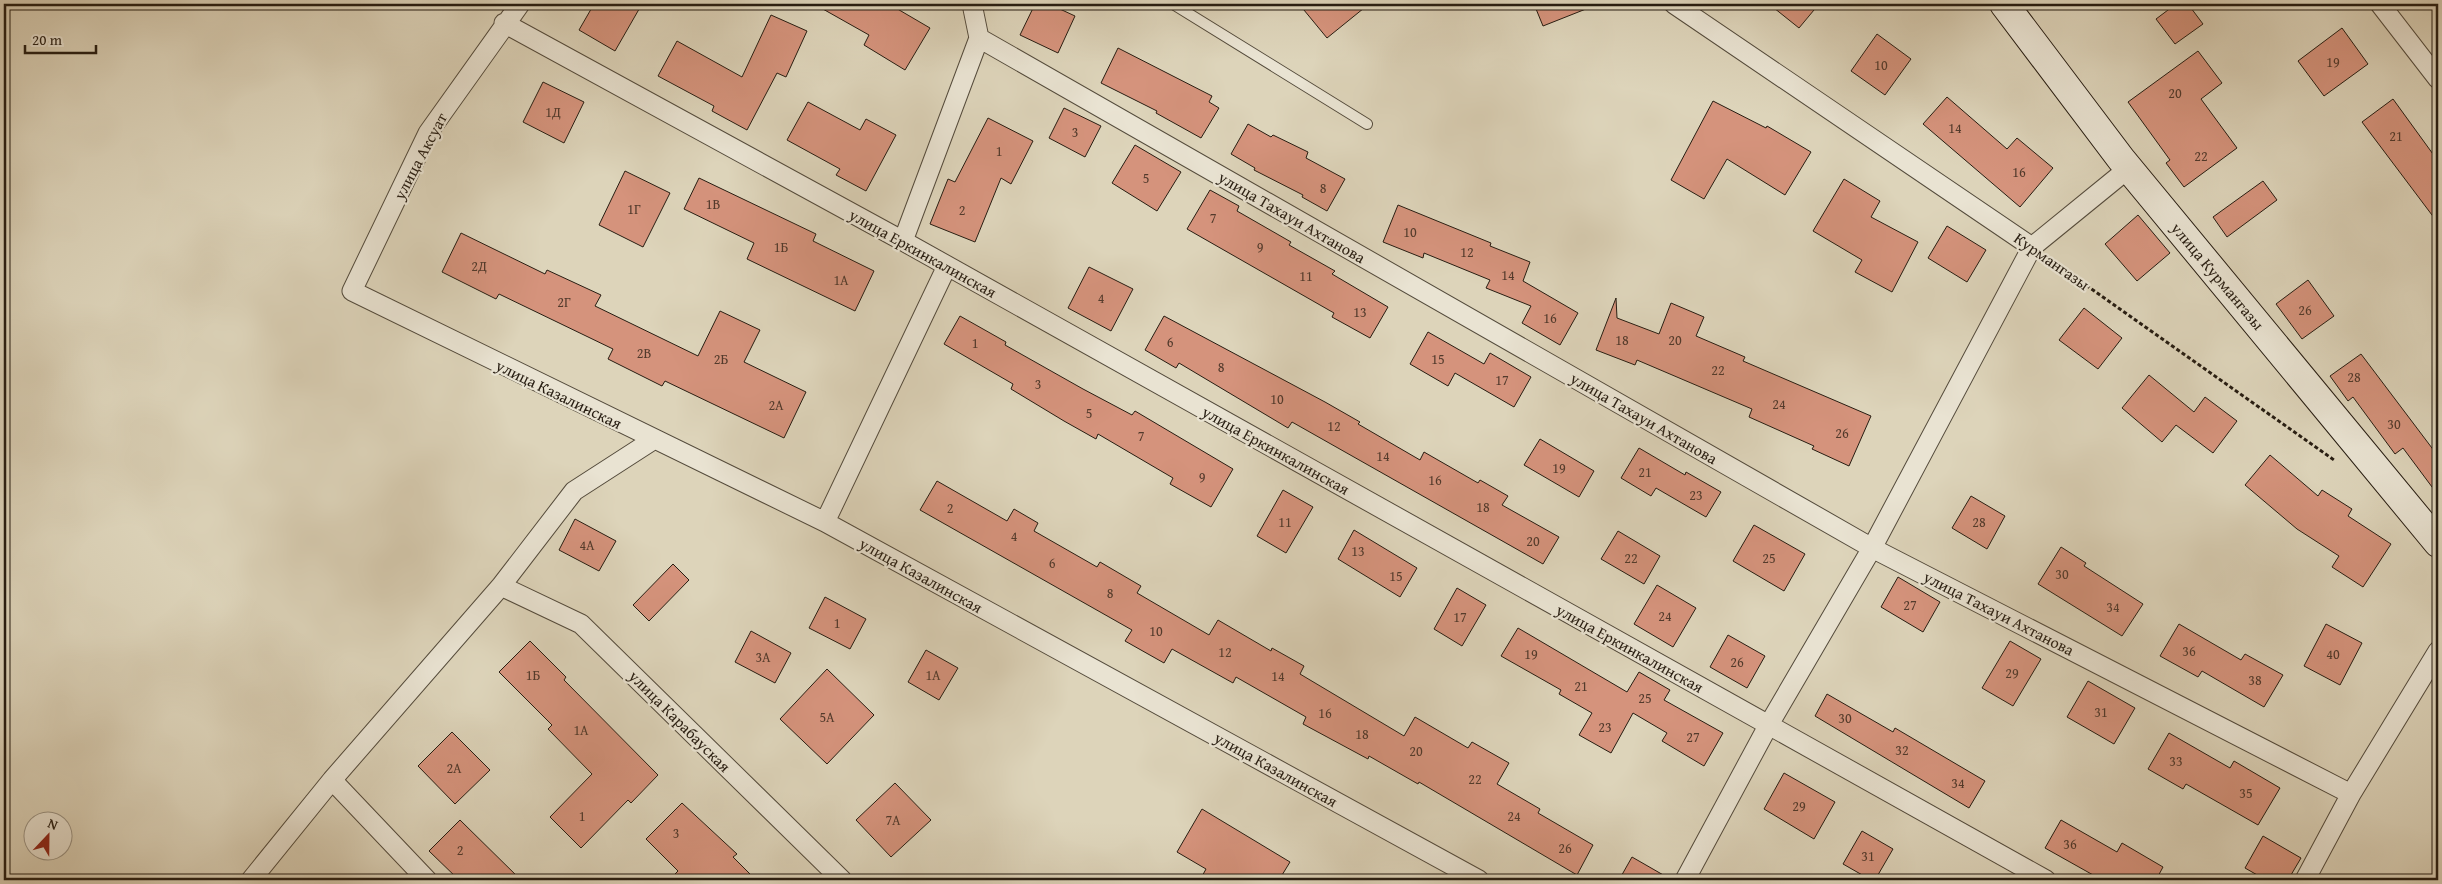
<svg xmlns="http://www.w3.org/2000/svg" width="2442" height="884" viewBox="0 0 2442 884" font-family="'Gentium Book Plus',serif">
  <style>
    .building { fill: #d5937c; stroke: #271d12 }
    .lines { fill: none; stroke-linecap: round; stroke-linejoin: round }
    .lane-casing { stroke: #544b3c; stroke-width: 12 }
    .street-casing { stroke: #544b3c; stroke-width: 21 }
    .secondary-casing { stroke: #271d12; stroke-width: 30 }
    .path { stroke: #271d12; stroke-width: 3; stroke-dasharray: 4 2.5; stroke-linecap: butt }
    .lane { stroke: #e9e3d2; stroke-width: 10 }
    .street { stroke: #e9e3d2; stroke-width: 19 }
    .secondary { stroke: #e9e3d2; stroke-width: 28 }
    .labels { text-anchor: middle; stroke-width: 4.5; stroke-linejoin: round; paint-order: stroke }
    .number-label { font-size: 14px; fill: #523a2c }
    .street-label { font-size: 16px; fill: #271d12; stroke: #e9e3d2 }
  </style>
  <rect width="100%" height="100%" fill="#ddd4ba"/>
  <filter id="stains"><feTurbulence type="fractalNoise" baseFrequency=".004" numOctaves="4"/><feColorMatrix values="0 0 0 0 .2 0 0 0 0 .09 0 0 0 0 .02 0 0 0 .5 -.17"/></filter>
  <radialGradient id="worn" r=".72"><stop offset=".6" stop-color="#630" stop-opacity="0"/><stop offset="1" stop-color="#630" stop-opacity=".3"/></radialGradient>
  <path class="building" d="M594 4H642L615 51 579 30Z
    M814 4H889L930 28 905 70 864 45 869 35Z
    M1035 4H1049L1075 16 1058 53 1020 35Z
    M1299 4H1369L1327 38Z
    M1534 4H1596V5L1543 26Z
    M1769 4H1819L1799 28Z
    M2176 4H2188L2203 24 2175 44 2156 19Z
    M771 15 807 31 786 77 777 73 747 130 712 111 714 106 658 76 677 41 742 77Z
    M2342 28 2368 64 2324 96 2298 61Z
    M1877 34 1911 59 1885 95 1851 71Z
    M1118 48 1212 96 1209 102 1219 108 1201 138 1156 113 1157 111 1101 83Z
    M2198 51 2222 83 2201 99 2237 148 2184 187 2166 163 2170 160 2128 102Z
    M543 82 584 102 564 143 523 122Z
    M1947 97 2007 149 2017 138 2053 168 2020 207 1923 124Z
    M2393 99 2438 161V223L2362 122Z
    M1713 101 1766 128 1767 126 1811 152 1785 195 1727 159 1704 199 1671 180Z
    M808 102 860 130 866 119 896 135 866 191 836 175 840 169 787 140Z
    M1064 108 1101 126 1085 157 1049 138Z
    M988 118 1033 141 1011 184 1001 178 975 242 930 224 948 179 955 182Z
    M1248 124 1271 137 1273 135 1308 152 1306 158 1345 179 1327 211 1302 197 1303 195 1254 170 1255 168 1231 154Z
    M1135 145 1181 172 1157 211 1112 183Z
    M625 171 670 193 643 247 599 225Z
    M699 178 816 234 813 241 874 271 855 311 747 259 754 243 684 209Z
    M1844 179 1880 201 1871 217 1918 242 1892 292 1855 272 1862 260 1813 231Z
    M2263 181 2277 200 2227 237 2213 217Z
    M1210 190 1239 206 1237 211 1291 242 1289 245 1335 271 1332 274 1388 307 1370 338 1332 317 1334 313 1187 229Z
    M1398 205 1491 243 1490 246 1530 262 1523 281 1578 313 1560 345 1522 323 1531 306 1486 288 1490 280 1424 253 1423 258 1383 242Z
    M2138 215 2170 253 2137 281 2105 244Z
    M1947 226 1986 250 1967 282 1928 258Z
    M461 233 545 274 547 270 601 295 595 306 698 356 720 311 760 330 744 362 806 392 784 438 665 381 662 386 608 359 613 349 499 294 496 299 442 272Z
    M1089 267 1133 289 1111 331 1068 308Z
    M2308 280 2334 316 2302 339 2276 304Z
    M1616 298 1617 318 1659 334 1671 303 1704 317 1696 336 1745 357 1743 361 1871 416 1849 466 1812 449 1814 446 1749 417 1752 409 1637 360 1635 365 1596 350Z
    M2084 308 2122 338 2098 369 2059 340Z
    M960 316 1006 342 1005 345 1083 389 1132 415 1135 411 1233 469 1211 507 1170 484 1173 478 1098 434 1096 439 1064 421 1011 389 1013 384 944 344Z
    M1164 316 1325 402 1360 422 1358 424 1420 460 1424 452 1478 483 1480 480 1508 496 1502 505 1559 537 1543 564 1292 422 1288 428 1179 363 1176 368 1145 350Z
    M1428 332 1484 364 1490 353 1531 377 1514 407 1455 373 1448 386 1410 364Z
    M2361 354 2438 456V495L2403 448 2395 454 2353 397 2348 401 2330 376Z
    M2149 375 2194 412 2205 397 2237 421 2213 453 2176 425 2162 442 2122 408Z
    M1540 439 1594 471 1579 497 1524 465Z
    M1639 448 1685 475 1686 472 1721 492 1706 517 1656 488 1651 496 1621 478Z
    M2270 455 2318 496 2322 490 2352 509 2348 516 2391 544 2363 587 2332 567 2339 556 2297 529 2245 485Z
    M937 481 1007 521 1014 509 1038 523 1034 531 1097 567 1100 562 1141 586 1137 593 1209 635 1218 620 1271 651 1272 648 1304 666 1300 674 1404 736 1415 717 1468 748 1472 742 1509 763 1497 784 1540 809 1538 813 1593 845 1577 875 1419 782 1418 784 1369 756 1368 759 1303 724 1306 717 1236 677 1233 683 1172 649 1164 663 1125 641 1132 630 920 510Z
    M1283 490 1313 507 1286 553 1257 536Z
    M1971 496 2005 516 1987 549 1952 528Z
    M575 519 616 541 599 571 559 550Z
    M1754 525 1805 554 1784 591 1733 561Z
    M1354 530 1417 568 1400 597 1338 559Z
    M1618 531 1660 556 1644 584 1601 559Z
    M2061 547 2086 563 2084 566 2143 604 2122 636 2038 584Z
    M673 564 689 580 649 621 633 605Z
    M1898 577 1940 602 1923 632 1881 607Z
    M1657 585 1696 608 1673 647 1634 624Z
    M1457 588 1486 605 1462 646 1434 629Z
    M825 597 866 619 850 649 809 628Z
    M2179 624 2241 660 2245 654 2283 675 2264 707 2202 671 2198 677 2160 656Z
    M2326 624 2362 643 2340 685 2304 666Z
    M1518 628 1627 692 1639 672 1670 690 1664 700 1723 733 1704 766 1662 741 1667 733 1633 713 1611 753 1579 735 1592 713 1559 694 1561 690 1501 656Z
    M751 631 791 653 775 683 735 662Z
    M1728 635 1765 656 1747 688 1710 667Z
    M530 641 566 677 564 680 658 775 631 803 628 800 581 848 550 817 592 774 548 729 552 725 499 672Z
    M2010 641 2041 659 2013 706 1982 688Z
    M926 650 958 668 939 700 908 682Z
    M827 669 874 715 827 764 780 719Z
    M2088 681 2135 708 2114 744 2067 717Z
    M1827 694 1893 732 1895 728 1985 781 1969 808 1815 716Z
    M452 732 490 770 455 804 418 766Z
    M2169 733 2230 768 2234 761 2280 788 2258 825 2186 784 2183 789 2148 769Z
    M1784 773 1835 802 1814 839 1764 809Z
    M895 783 931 820 891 857 856 820Z
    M682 803 737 854 733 857 756 880H669L678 871 646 839Z
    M1202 809 1290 862 1279 880H1200L1206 869 1177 852Z
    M460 820 521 880H459L429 851Z
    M2061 820 2117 852 2122 843 2163 867 2156 880H2102L2045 848Z
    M1862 831 1893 849 1875 880H1871L1843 864Z
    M2263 836 2301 858 2288 880H2266L2245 868Z
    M1632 857 1672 880H1619Z"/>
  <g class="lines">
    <g class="lane-casing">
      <path id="lane" d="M1173 4 1367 124"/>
    </g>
    <g class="street-casing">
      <path id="street" d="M520 4 428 133 352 291 825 522 1479 880
        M972 4 979 38 1872 548 2351 794
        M1674 4 2032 247
        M2380 4 2438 79
        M504 23 903 241 2046 880
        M903 241 979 38
        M825 522 947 266
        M501 586 581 624 842 880
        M332 780 427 880
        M251 880 332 780 501 586 574 491 653 440
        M1685 880 1768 726 1872 548 2032 247 2129 168
        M2305 880 2351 794 2438 651"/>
    </g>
    <g class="secondary-casing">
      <path id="secondary" d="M2004 4 2121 159 2438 543"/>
    </g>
    <path class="path" d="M2049 259 2334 460"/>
    <use href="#lane" class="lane"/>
    <use href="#street" class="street"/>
    <use href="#secondary" class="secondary"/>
  </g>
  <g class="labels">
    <g class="number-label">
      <text x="2333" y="67">19</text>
      <text x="1881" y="70">10</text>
      <text x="2175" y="98">20</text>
      <text x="553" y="117">1Д</text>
      <text x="1955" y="133">14</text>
      <text x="1075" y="137">3</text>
      <text x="2396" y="141">21</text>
      <text x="999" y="156">1</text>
      <text x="2201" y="161">22</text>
      <text x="2019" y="177">16</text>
      <text x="1146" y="183">5</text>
      <text x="1323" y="193">8</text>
      <text x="713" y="209">1В</text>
      <text x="634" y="214">1Г</text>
      <text x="962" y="215">2</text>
      <text x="1213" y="223">7</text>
      <text x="1410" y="237">10</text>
      <text x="781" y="252">1Б</text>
      <text x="1260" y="252">9</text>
      <text x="1467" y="257">12</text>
      <text x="479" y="271">2Д</text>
      <text x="1508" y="280">14</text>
      <text x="1306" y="281">11</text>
      <text x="841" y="285">1А</text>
      <text x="1101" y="303">4</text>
      <text x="564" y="307">2Г</text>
      <text x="2305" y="315">26</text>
      <text x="1360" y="317">13</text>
      <text x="1550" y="323">16</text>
      <text x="1622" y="345">18</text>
      <text x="1675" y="345">20</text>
      <text x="1170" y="347">6</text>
      <text x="975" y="348">1</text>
      <text x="644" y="358">2В</text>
      <text x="721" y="364">2Б</text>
      <text x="1438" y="364">15</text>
      <text x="1221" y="372">8</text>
      <text x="1718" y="375">22</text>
      <text x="2354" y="382">28</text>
      <text x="1502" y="385">17</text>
      <text x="1038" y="389">3</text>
      <text x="1277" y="404">10</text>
      <text x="1779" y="409">24</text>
      <text x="776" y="410">2А</text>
      <text x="1089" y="418">5</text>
      <text x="2394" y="429">30</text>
      <text x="1334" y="431">12</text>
      <text x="1842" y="438">26</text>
      <text x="1141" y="441">7</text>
      <text x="1383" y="461">14</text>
      <text x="1559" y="473">19</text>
      <text x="1645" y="477">21</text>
      <text x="1202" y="482">9</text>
      <text x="1435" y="485">16</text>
      <text x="1696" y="500">23</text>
      <text x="1483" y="512">18</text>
      <text x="950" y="513">2</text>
      <text x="1285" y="527">11</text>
      <text x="1979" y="527">28</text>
      <text x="1014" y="541">4</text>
      <text x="1533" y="546">20</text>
      <text x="587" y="550">4А</text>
      <text x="1358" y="556">13</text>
      <text x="1631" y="563">22</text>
      <text x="1769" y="563">25</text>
      <text x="1052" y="568">6</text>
      <text x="2062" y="579">30</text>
      <text x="1396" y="581">15</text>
      <text x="1110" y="598">8</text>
      <text x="1910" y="610">27</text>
      <text x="2113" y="612">34</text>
      <text x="1665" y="621">24</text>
      <text x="1460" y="622">17</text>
      <text x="837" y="628">1</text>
      <text x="1156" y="636">10</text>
      <text x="2189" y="656">36</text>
      <text x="1225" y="657">12</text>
      <text x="1531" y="659">19</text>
      <text x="2333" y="659">40</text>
      <text x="763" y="662">3А</text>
      <text x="1737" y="667">26</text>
      <text x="2012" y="678">29</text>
      <text x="533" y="680">1Б</text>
      <text x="933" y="680">1А</text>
      <text x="1278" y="681">14</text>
      <text x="2255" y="685">38</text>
      <text x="1581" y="691">21</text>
      <text x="1645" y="703">25</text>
      <text x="2101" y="717">31</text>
      <text x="1325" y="718">16</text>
      <text x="827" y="722">5А</text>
      <text x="1845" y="723">30</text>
      <text x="1605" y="732">23</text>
      <text x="581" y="735">1А</text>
      <text x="1362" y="739">18</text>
      <text x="1693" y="742">27</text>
      <text x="1902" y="755">32</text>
      <text x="1416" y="756">20</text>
      <text x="2176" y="766">33</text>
      <text x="454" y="773">2А</text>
      <text x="1475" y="784">22</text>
      <text x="1958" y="788">34</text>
      <text x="2246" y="798">35</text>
      <text x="1799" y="811">29</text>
      <text x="582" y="821">1</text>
      <text x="1514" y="821">24</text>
      <text x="893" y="825">7А</text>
      <text x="676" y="838">3</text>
      <text x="2070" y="849">36</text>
      <text x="1565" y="853">26</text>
      <text x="460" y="855">2</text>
      <text x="1868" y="861">31</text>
    </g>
    <g class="street-label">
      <text transform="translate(420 156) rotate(-62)" y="6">улица Аксуат</text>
      <text transform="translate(1292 217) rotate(30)" y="6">улица Тахауи Ахтанова</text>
      <text transform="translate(923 253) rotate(29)" y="6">улица Еркинкалинская</text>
      <text transform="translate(2052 261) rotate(35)" y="6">Курмангазы</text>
      <text transform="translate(2218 276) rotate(50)" y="6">улица Курмангазы</text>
      <text transform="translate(559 394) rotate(26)" y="6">улица Казалинская</text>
      <text transform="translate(1644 418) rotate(30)" y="6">улица Тахауи Ахтанова</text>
      <text transform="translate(1276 450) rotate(29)" y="6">улица Еркинкалинская</text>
      <text transform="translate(921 575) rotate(29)" y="6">улица Казалинская</text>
      <text transform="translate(1999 613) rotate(27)" y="6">улица Тахауи Ахтанова</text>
      <text transform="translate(1630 648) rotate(29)" y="6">улица Еркинкалинская</text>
      <text transform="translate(680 721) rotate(45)" y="6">улица Карабауская</text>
      <text transform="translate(1276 769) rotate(29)" y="6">улица Казалинская</text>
    </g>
  </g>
  <rect width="2442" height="884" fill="none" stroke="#ddd4ba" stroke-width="20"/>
  <rect x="5" y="5" width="2432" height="874" fill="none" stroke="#271d12" stroke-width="2.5"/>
  <rect x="10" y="10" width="2422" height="864" fill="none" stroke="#271d12"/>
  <g transform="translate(48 836) rotate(22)"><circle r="24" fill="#e9e3d2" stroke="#9b9485"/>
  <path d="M0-4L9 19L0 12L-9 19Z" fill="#8f2418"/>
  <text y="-8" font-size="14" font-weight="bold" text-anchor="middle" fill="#271d12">N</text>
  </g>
  <path d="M25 45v8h71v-8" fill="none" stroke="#271d12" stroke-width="2.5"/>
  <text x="32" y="45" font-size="15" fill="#271d12" stroke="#e9e3d2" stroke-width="4" paint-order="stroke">20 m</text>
  <rect width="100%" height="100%" filter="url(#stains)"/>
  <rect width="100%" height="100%" fill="url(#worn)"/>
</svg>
